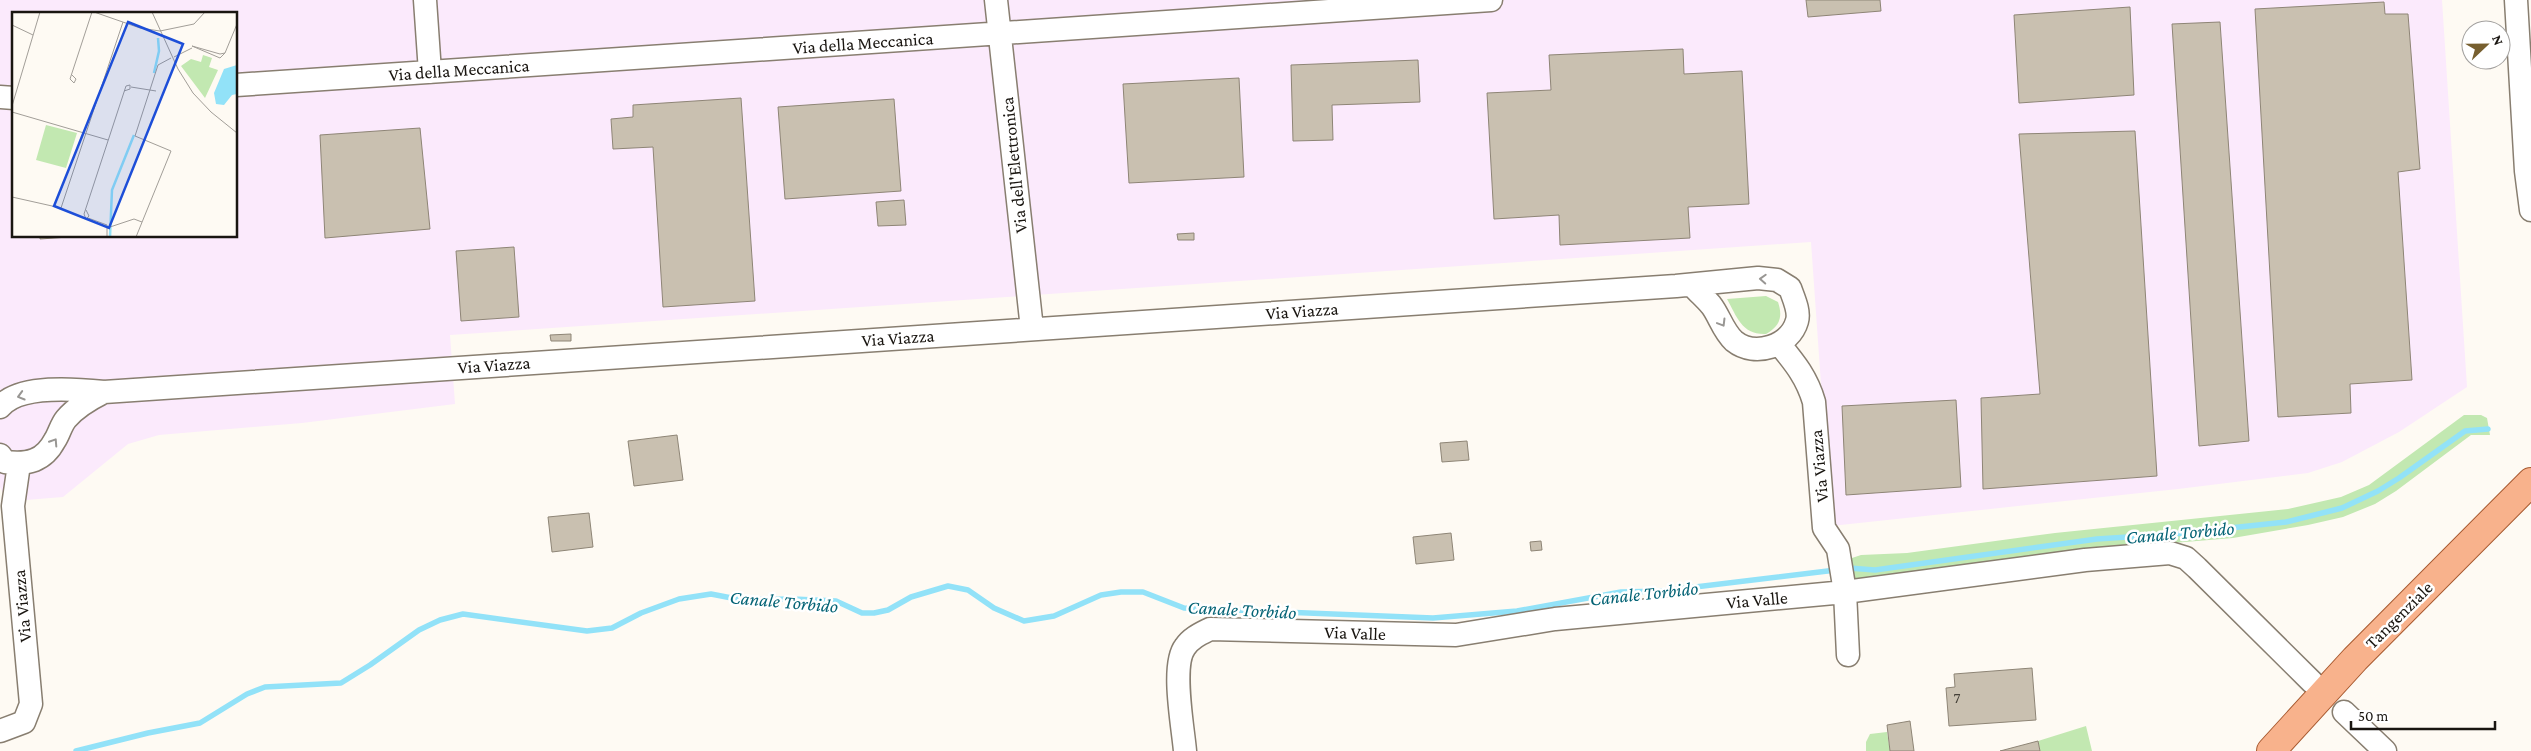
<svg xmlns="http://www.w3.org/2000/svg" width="2531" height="751" viewBox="0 0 2531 751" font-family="'Crimson Pro',serif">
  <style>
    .industrial { fill: #fbeafc; fill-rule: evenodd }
    .green { fill: #c2e8b1 }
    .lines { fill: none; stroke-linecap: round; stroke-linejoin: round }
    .stream { stroke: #92e2f8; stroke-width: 5.5 }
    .building { fill: #c9c0b0; stroke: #8e8576 }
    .minor-casing { stroke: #887e70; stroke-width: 25 }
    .major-casing { stroke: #a7592f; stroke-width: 30 }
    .minor { stroke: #fff; stroke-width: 22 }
    .major { stroke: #f8b28c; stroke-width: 28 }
    .oneway { stroke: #989693 }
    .labels { text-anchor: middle; stroke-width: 5; stroke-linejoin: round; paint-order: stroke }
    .number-label { font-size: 15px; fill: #454038 }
    .street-label { font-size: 18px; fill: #191510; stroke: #fff }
    .water-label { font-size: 19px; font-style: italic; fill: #046375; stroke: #fff }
    .inset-river { fill: none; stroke: #92e2f8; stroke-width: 2.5 }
    .inset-road { fill: none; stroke: #a29e98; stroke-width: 1 }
    .view { fill: #1d4ed8; fill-opacity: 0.15; stroke: #1d4ed8; stroke-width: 2.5 }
    .inset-edge { fill: none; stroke: #191510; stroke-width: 2.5 }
  </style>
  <rect width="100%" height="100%" fill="#fefaf3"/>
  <path class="industrial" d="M0 0H2442L2467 387 2399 432 2342 462 2308 473 2178 489 1831 526 1811 242 450 335 455 404 302 423 159 435 128 444 63 497 26 500 3 493 0 487ZM14 14H236V236H14Z"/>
  <path class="green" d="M1766 296 1778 302C1783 317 1780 326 1766 334 1742 335 1737 317 1727 299Z
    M2464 415H2481L2487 418 2490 435H2471L2396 491 2375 504 2343 517 2308 525 2233 538 2089 550 1856 580 1850 577 1848 562 1852 558 1861 555 1907 553 2055 533 2288 509 2341 497 2369 485Z
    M2086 726 2092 751H2040L2038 741Z
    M1887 732 1890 751H1866V742L1870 734Z"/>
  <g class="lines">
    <path class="stream" d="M1849 568 1875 570 2097 539 2174 534 2286 522 2342 508 2378 491 2399 478 2465 431 2488 429
      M76 751 148 733 200 723 247 694 265 687 341 683 370 665 419 630 440 620 463 614 587 631 612 628 641 613 679 599 711 594 742 600 793 599 836 601 862 613H874L888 610 911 597 948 586 968 590 994 608 1024 621 1054 616 1101 595 1121 592H1143L1184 608 1433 618 1517 611 1621 592 1662 591 1836 570"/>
  </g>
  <path class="building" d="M1806 0H1880L1881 11 1808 17Z
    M2384 2 2385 14H2408L2420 169 2398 172 2412 380 2350 384 2351 413 2278 417 2255 9Z
    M2130 7 2134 95 2019 103 2014 15Z
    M2220 22 2249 441 2199 446 2172 24Z
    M1683 49 1684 74 1742 71 1749 204 1688 207 1690 238 1560 245 1559 215 1494 219 1487 93 1551 90 1549 55Z
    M1418 60 1420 102 1332 105 1333 140 1293 141 1291 65Z
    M1239 78 1244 177 1129 183 1123 84Z
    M741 98 755 301 663 307 653 147 613 149 611 119 633 117V105Z
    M894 99 901 191 785 199 778 107Z
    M420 128 430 229 325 238 320 135Z
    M2135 131 2157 476 1983 489 1981 398 2040 394 2019 134Z
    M904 200 906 225 878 226 876 202Z
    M1194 233V240H1178L1177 234Z
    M40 236H83L40 239Z
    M514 247 519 317 461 321 456 251Z
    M571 334V341H551L550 335Z
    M1956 400 1961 487 1846 495 1842 406Z
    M677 435 683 480 634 486 628 441Z
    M1467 441 1469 460 1442 462 1440 443Z
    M589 513 593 547 552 552 548 517Z
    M1451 533 1454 560 1416 564 1413 537Z
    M1541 541 1542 550 1531 551 1530 542Z
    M2032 668 2036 720 1949 726 1946 688 1955 687 1954 674Z
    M1910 721 1914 751H1890L1887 725Z
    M2038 741 2040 751H2000Z"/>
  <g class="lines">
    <g class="minor-casing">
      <path id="minor" d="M425 0 430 72
        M996 0 1032 329
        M2516 0 2526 171 2531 210
        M236 85 1491 0
        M0 97 14 98
        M1780 345C1795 363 1807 378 1814 402L1824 528 1838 549 1845 592 1848 655
        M0 407C19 384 76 389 104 392L1676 286 1758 278 1777 280 1790 288C1793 297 1800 311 1797 321 1790 346 1755 358 1734 341 1723 331 1719 315 1711 305 1705 298 1698 292 1692 285
        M0 455 5 462C28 465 44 461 55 440 59 434 61 425 66 419 76 407 90 399 104 392
        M2344 712 2385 751
        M0 731 24 722 31 704 13 506 19 464
        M1185 751C1183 727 1171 665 1185 647 1191 638 1200 634 1210 629L1456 635 1555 619 1845 592 2085 560 2170 553 2186 558 2197 568 2312 682"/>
    </g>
    <g class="major-casing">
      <path id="major" d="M2271 751 2355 659 2531 482"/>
    </g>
    <use href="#minor" class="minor"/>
    <use href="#major" class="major"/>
  </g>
  <defs><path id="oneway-chevron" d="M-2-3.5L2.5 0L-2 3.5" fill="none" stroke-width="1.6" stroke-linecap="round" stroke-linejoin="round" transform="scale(1.25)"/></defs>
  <g class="oneway">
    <use href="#oneway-chevron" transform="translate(1763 279) rotate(-177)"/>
    <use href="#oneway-chevron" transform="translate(1722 323) rotate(59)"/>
    <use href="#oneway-chevron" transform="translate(21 396) rotate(164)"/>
    <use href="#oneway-chevron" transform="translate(54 442) rotate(-57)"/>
  </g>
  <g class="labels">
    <g class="number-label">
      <text x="1957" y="703">7</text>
    </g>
    <g class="street-label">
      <text transform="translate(863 43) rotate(-4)" y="6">Via della Meccanica</text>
      <text transform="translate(459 70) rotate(-4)" y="6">Via della Meccanica</text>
      <text transform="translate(1014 165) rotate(-96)" y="6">Via dell'Elettronica</text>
      <text transform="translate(1302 311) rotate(-4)" y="6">Via Viazza</text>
      <text transform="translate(898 338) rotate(-4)" y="6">Via Viazza</text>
      <text transform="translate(494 365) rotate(-4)" y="6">Via Viazza</text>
      <text transform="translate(1819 466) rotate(-95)" y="6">Via Viazza</text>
      <text transform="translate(1757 600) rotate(-5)" y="6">Via Valle</text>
      <text transform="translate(22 606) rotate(-95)" y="6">Via Viazza</text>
      <text transform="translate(2399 615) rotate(-45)" y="6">Tangenziale</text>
      <text transform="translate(1355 633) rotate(2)" y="6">Via Valle</text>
    </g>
    <g class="water-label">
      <text transform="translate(2180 532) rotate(-5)" y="7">Canale Torbido</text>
      <text transform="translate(1644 593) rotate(-6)" y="7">Canale Torbido</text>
      <text transform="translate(784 601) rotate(5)" y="7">Canale Torbido</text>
      <text transform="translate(1242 609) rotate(3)" y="7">Canale Torbido</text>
    </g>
  </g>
  <g transform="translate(12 12)">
    <rect width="225" height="225" fill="#fefaf3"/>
    <path d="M191 43 200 46 197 55 206 58 193 86 169 54 179 47 189 50ZM34 113 65 121 54 156 24 148Z" fill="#c2e8b1"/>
    <path d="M225 53V82L220 83 212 93 204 92 202 81 212 57Z" fill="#92e2f8"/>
    <path class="inset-river" d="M142 61 147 39 146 26M98 225 100 178 122 123"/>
    <path class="inset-road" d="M82 0 128 16 148 19 182 12 193 0M140 0 166 57 181 81 199 100 225 121M0 13 21 23M180 34 208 42 213 41 208 46ZM213 41 225 12M162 45 180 36M60 63 64 67 62 71 58 67 80 0M119 75 144 79M0 94 28 0M0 100 96 128M0 185 49 196 111 10M74 198 77 204 74 207 72 202 114 74 118 73V77L112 79M76 206 95 213V225M95 216 122 207 130 210M124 225 159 139 123 124 146 53 159 46"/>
    <path class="view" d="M116 10 171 32 97 216 42 194Z"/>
    <rect width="225" height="225" class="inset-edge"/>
  </g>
  <g transform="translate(2486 45) rotate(68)"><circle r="24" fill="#ffffff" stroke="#a3a19f"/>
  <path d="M0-4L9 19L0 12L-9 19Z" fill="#775f2f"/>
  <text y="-8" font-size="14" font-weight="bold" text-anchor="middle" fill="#191510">N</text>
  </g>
  <path d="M2351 721v8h144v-8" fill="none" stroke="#191510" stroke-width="2.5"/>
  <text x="2358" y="721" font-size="15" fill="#191510" stroke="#ffffff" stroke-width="4" paint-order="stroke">50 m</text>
</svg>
